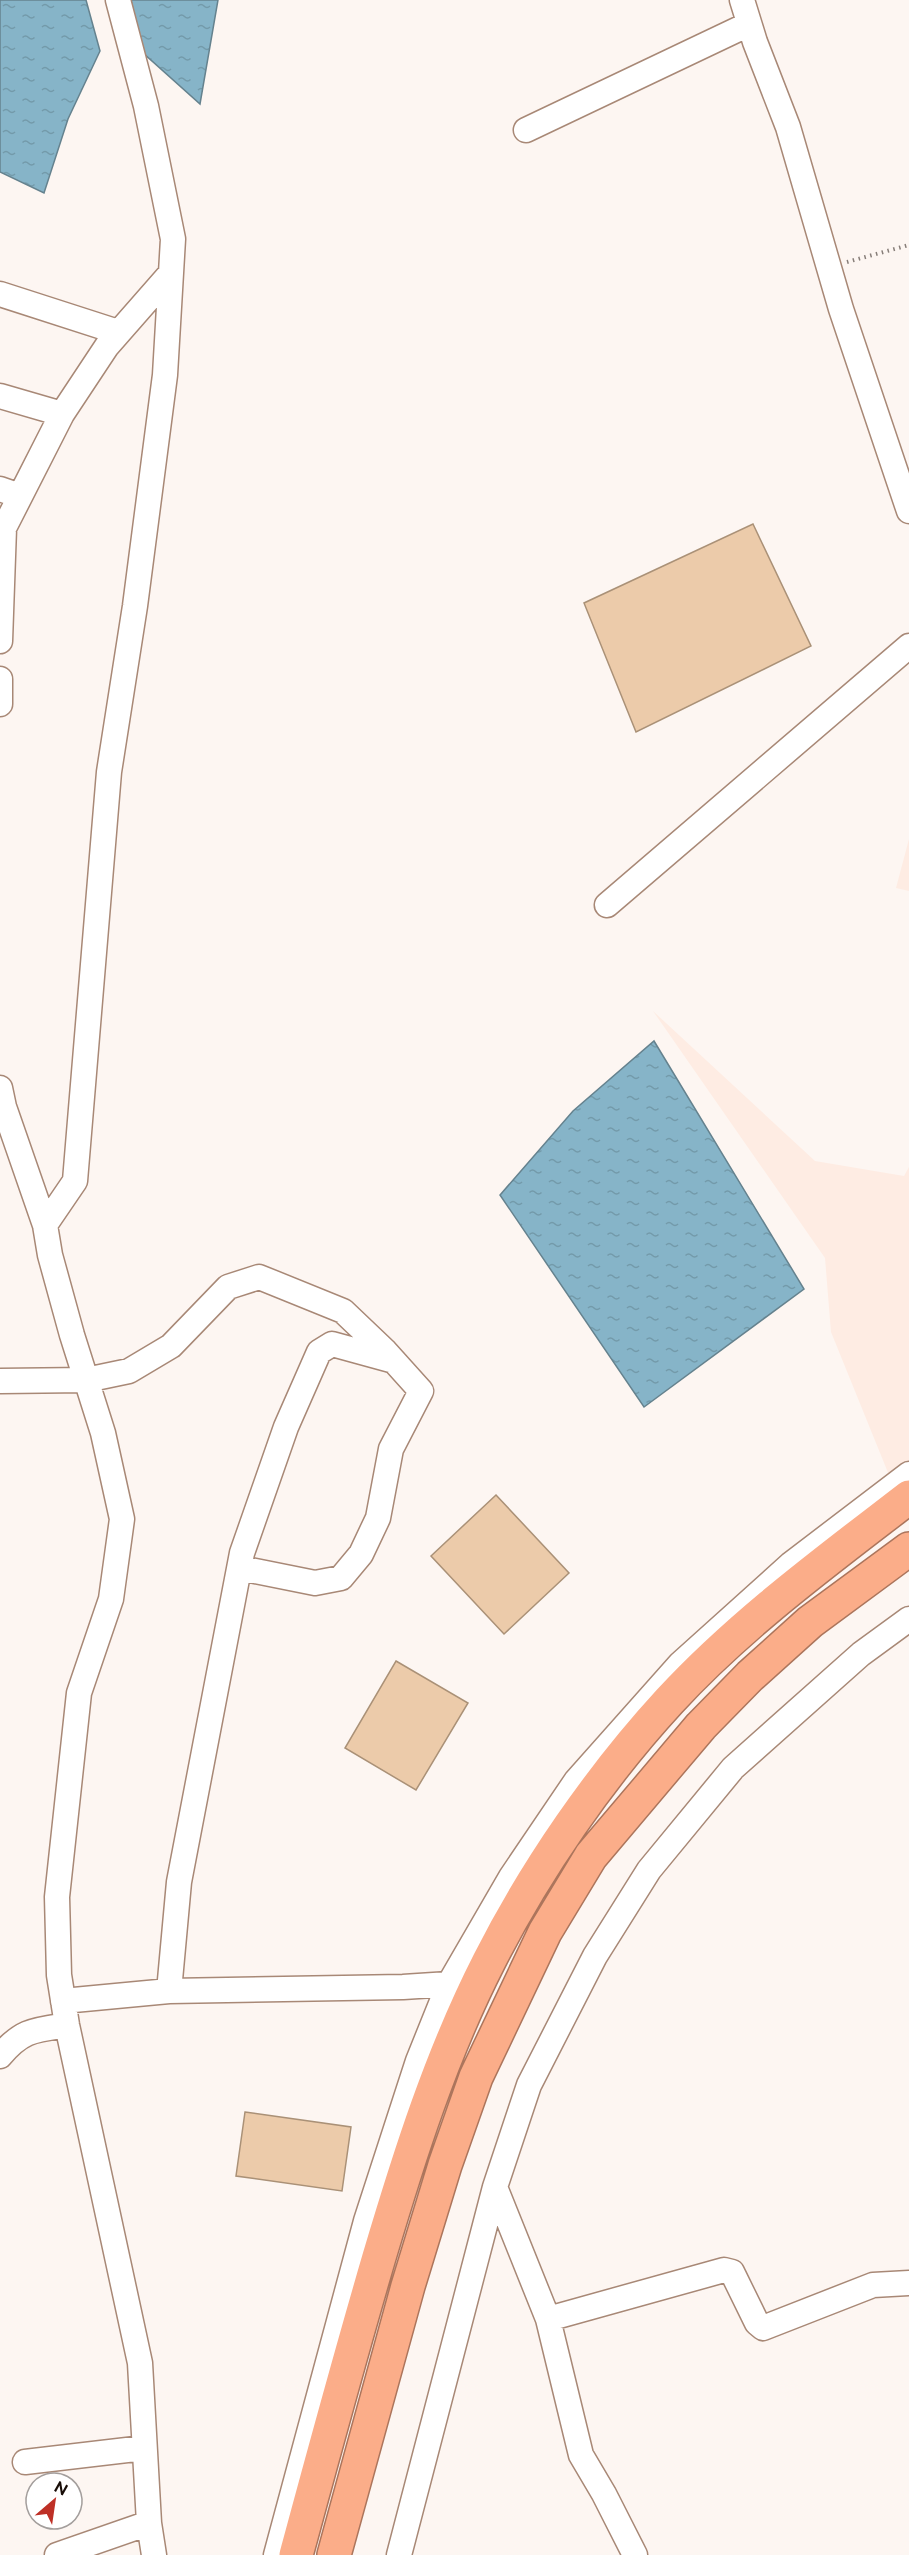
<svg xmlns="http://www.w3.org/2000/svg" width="909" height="2555" viewBox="0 0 909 2555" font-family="Raleway,sans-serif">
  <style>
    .built { fill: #feece3 }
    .water { fill: url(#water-ripples); stroke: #65828e; stroke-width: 1.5 }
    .building { fill: #eccbaa; stroke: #aa9177; stroke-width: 1.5 }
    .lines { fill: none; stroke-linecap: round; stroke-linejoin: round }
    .minor-casing { stroke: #a88876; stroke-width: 27 }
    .highway-casing { stroke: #ac755c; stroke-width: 36 }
    .path { stroke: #877e79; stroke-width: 4; stroke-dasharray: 1.5 4.5; stroke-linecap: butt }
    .minor { stroke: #fff; stroke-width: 24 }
    .highway { stroke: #fbad89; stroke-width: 33 }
  </style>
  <defs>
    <pattern id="water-ripples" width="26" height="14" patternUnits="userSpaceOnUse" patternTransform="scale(1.5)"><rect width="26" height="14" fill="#86b4c8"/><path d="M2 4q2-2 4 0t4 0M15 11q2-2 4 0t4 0" fill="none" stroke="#739aaa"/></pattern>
  </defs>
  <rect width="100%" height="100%" fill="#fdf6f2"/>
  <path class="built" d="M909 839V891L896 888Z
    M653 1011 815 1161 904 1176 909 1167V1464L891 1480 831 1332 825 1258Z"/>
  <path class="water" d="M0 0H86L100 51 68 119 44 193 0 172Z
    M131 0H218L200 104 142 52Z
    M654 1041 804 1289 644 1407 500 1195 573 1111Z"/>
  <path class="building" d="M753 524 811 646 636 732 584 603Z
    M496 1495 569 1573 504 1634 431 1556Z
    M396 1661 468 1703 416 1790 345 1748Z
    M245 2112 351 2127 342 2191 236 2176Z"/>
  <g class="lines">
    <g class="minor-casing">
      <path id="minor" d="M742 0 755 42 788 127 841 309 909 511
        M526 130 749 24
        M0 294 118 332
        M0 396 62 414
        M0 489 20 496
        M0 641 4 528 62 414 107 346 171 273
        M0 679V704
        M607 905 909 646
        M0 1088 4 1107 45 1225 50 1255 72 1335 103 1433 122 1519 111 1599 79 1693 57 1897 59 1975 67 2025 140 2363 149 2523 154 2555
        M45 1225 75 1181 109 772 135 606 165 375 173 239 146 106 118 0
        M394 1361 332 1344 319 1352 286 1427 242 1553 179 1882 169 1991 403 1987 449 1984
        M0 1381 86 1380 129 1371 171 1346 228 1287 259 1277 343 1311 385 1351 421 1391 391 1449 378 1518 361 1554 341 1578 315 1583 240 1568
        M63 2001 169 1991
        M0 2056C22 2030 34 2030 67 2025
        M495 2187 548 2319 581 2455 604 2494 635 2555
        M548 2319 724 2270 732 2272 757 2323 763 2328 873 2285 909 2283
        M25 2462 144 2448
        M57 2555 149 2523
        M276 2555 366 2221 418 2061 449 1984 511 1877 576 1781 680 1664 791 1564 909 1474
        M399 2555 495 2187 529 2085 595 1956 649 1870 733 1768 861 1654 909 1619"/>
    </g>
    <g class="highway-casing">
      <path id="highway" d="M296 2555C323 2455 350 2356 379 2257 409 2156 441 2055 489 1961 535 1870 600 1776 669 1701 740 1624 826 1561 909 1497
        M334 2555 408 2286 445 2165 476 2077 545 1932 591 1856 701 1726 750 1676 810 1622 909 1549"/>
    </g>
    <path class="path" d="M847 262 909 245"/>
    <use href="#minor" class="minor"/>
    <use href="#highway" class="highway"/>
  </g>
  <g transform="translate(54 2501) rotate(29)"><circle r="28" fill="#ffffff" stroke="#a39e9c" stroke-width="1.5"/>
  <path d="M0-4.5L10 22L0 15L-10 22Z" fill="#be3026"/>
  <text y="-9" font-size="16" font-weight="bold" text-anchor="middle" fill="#180d07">N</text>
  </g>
</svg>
